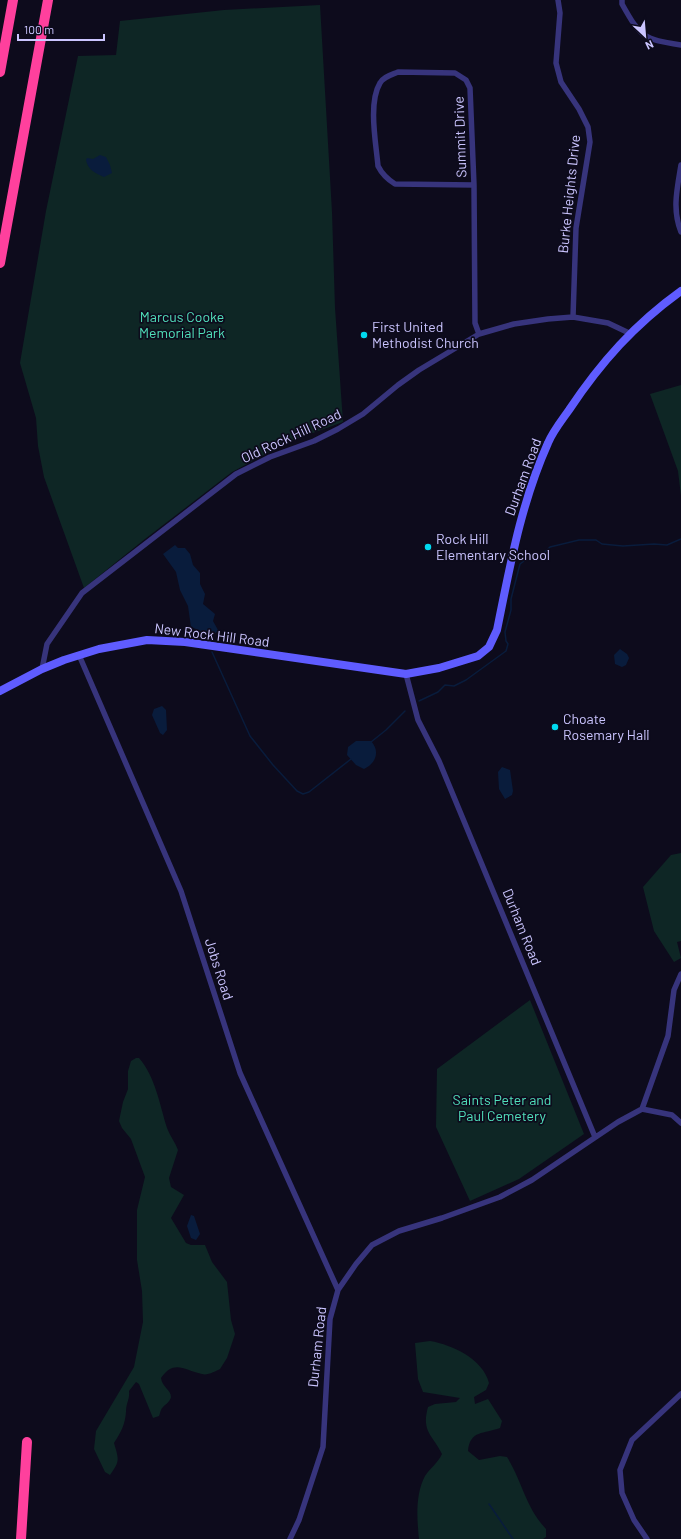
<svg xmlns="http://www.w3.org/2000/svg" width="681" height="1539" viewBox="0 0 681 1539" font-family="Barlow,sans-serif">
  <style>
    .green { fill: #0e2625 }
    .water { fill: #091c3c }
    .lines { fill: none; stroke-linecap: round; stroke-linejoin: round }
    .stream { stroke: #091c3c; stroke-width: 1.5 }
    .minor { stroke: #37347c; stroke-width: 5.5 }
    .secondary { stroke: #5f5cff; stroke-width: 8 }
    .motorway { stroke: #ff409d; stroke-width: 10 }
    .poi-dot { fill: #00daf0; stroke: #0d0b1c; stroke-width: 1.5 }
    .labels { text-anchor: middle; stroke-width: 3.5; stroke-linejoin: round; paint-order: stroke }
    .street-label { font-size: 14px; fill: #cbc5ff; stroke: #0d0b1c }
    .park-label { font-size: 14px; fill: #51e0bb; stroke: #0d0b1c }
    .poi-label { font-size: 14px; fill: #cbc5ff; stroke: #0d0b1c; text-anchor: start }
  </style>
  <rect width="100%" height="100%" fill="#0d0b1c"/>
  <path class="green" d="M320 5 332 212 335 308 343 422 288 442 232 472 145 539 84 588 44 477 38 446 36 418 20 363 46 211 78 56 116 55 120 21 224 10Z
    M681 385V496L678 471 650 394Z
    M681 853V941L677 942 681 958 674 962 654 931 643 887 671 855Z
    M530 1000 584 1134 519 1179 470 1201 436 1127 437 1069Z
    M136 1058H139C155 1076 160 1105 167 1128 170 1136 175 1142 178 1150L169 1178 171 1187 184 1195 171 1218 186 1243 191 1245H205L212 1262 227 1282 231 1320 235 1334 227 1358 220 1369C216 1371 207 1376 202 1374 184 1370 174 1359 161 1378 162 1387 171 1390 171 1397 170 1403 163 1405 161 1410 160 1412 160 1414 159 1416L153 1418 139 1384 136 1382 129 1391C130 1399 126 1403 126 1412 125 1425 121 1432 114 1443 119 1460 120 1461 110 1475L105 1472 94 1449 96 1431 134 1367 143 1322 142 1291 137 1260V1210L145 1177 131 1139 122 1128 119 1121 123 1102 128 1089V1071L131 1061Z
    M430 1341C453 1345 483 1359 489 1383L486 1390 474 1397 475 1404 488 1399 502 1421 500 1428C484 1434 470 1430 468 1451L479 1460 500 1456 507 1457C523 1483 525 1506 546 1529V1537L543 1539H419C417 1519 415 1495 425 1476 430 1468 438 1463 442 1454 433 1435 421 1432 428 1407L435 1404 456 1402 460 1398 423 1392 418 1379 415 1343Z"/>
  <path class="water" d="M100 155 106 157 110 165 112 173 104 177C95 173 88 170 86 160L87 158 93 159Z
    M175 545 178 548H185L190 554 193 565 200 573V584L205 594 203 604 215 614 213 621 218 630 216 633H206L191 627 188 606 180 590 176 572 163 554Z
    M620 649 627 654 629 658 626 665 622 667 615 664 614 655Z
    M162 706 166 710 167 730 163 735 160 733 152 715 154 709Z
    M356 741H371C381 752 375 764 364 769L356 765 347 755 348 747Z
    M502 767 510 770 513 791 512 795 505 799 499 789 498 772Z
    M191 1215 194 1216 200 1234 196 1240 191 1238 187 1226Z"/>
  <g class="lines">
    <path class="stream" d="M212 652 250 736 273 765 297 791 303 794 309 792 351 759
      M419 701 438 692 445 685 454 686 466 680 506 651 508 644 506 641 505 632 511 610V599L520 564 528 558 545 552 550 547 579 540H596L602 544 623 546 654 544 667 545 681 539
      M371 742 386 730 405 711
      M489 1504 513 1539"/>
    <path class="minor" d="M558 0 560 13 556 63 561 82 579 109 588 127 590 142 576 228 573 317
      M622 0V4C641 38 643 39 681 45
      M398 72 455 73 466 80 470 88 474 185 395 184C387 179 382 174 378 166 376 143 368 103 380 83 383 77 391 75 398 72Z
      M681 165C677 189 672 210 681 232
      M474 185 475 323 479 334
      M79 655 181 891 240 1073 338 1290
      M42 669 47 644 82 593 236 474 270 457 314 441 338 429 363 414 398 385 419 370 479 334 514 324 548 319 573 317 608 323 629 333
      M406 674 418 720 439 761 595 1137
      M642 1109 672 1115 681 1123
      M290 1539 299 1520 323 1447 330 1319 338 1290 356 1264 372 1245 399 1231 442 1218 500 1197 532 1180 618 1122 642 1109 668 1036 674 990 681 974
      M647 1539 634 1520 622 1493 620 1470 632 1440 681 1394"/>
    <path class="secondary" d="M0 691 42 669 64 660 99 649 147 640 185 642 406 674 439 668 478 656 489 647 497 630C510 566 521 503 548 443 553 431 562 420 569 410 601 362 635 324 681 291"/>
    <path class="motorway" d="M0 72 13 0
      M0 263 48 0
      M21 1539 27 1442"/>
  </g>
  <g class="poi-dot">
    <circle cx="364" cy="335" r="4"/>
    <circle cx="428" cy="547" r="4"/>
    <circle cx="555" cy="727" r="4"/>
  </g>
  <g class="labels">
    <g class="street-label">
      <text transform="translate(460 137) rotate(-92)" y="5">Summit Drive</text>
      <text transform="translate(569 194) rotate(-84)" y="5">Burke Heights Drive</text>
      <text transform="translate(291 436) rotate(-25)" y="5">Old Rock Hill Road</text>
      <text transform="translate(523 477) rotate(-70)" y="5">Durham Road</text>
      <text transform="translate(212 635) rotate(7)" y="5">New Rock Hill Road</text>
      <text transform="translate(522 927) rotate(68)" y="5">Durham Road</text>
      <text transform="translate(219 969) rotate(72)" y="5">Jobs Road</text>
      <text transform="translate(317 1347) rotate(-84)" y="5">Durham Road</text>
    </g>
    <g class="park-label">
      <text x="182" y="322">Marcus Cooke<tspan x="182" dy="16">Memorial Park</tspan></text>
      <text x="502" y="1105">Saints Peter and<tspan x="502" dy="16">Paul Cemetery</tspan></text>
    </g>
    <g class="poi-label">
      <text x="372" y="332">First United<tspan x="372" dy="16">Methodist Church</tspan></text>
      <text x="436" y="544">Rock Hill<tspan x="436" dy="16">Elementary School</tspan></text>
      <text x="563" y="724">Choate<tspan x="563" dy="16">Rosemary Hall</tspan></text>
    </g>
  </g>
  <g transform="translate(645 36) rotate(154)" stroke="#0d0b1c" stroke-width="3" paint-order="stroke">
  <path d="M0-3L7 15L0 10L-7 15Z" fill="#cbc5ff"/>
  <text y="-6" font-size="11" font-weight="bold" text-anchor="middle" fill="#cbc5ff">N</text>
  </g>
  <path d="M18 34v6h86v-6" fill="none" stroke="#cbc5ff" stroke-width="2"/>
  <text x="24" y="34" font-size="12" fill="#cbc5ff" stroke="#0d0b1c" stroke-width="3" paint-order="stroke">100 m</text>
</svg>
